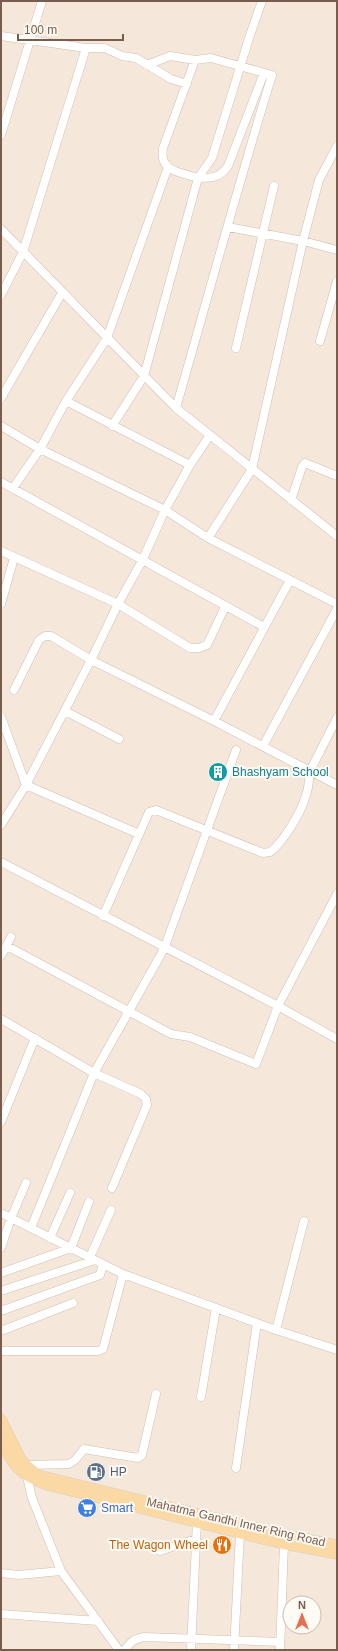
<svg xmlns="http://www.w3.org/2000/svg" width="338" height="1651" viewBox="0 0 338 1651" font-family="Helvetica,sans-serif">
  <style>
    .residential { fill: #f5e8da; fill-rule: evenodd }
    .lines { fill: none; stroke-linecap: round; stroke-linejoin: round }
    .minor-casing { stroke: #d1beb0; stroke-width: 9 }
    .major-casing { stroke: #dad1cd; stroke-width: 11 }
    .minor { stroke: #fff; stroke-width: 8 }
    .major { stroke: #fbd9a5; stroke-width: 10 }
    .labels { text-anchor: middle; stroke-width: 4; stroke-linejoin: round; paint-order: stroke }
    .culture-label { font-size: 12px; fill: #0d838f; stroke: #fffaf3; text-anchor: start }
    .service-label { font-size: 12px; fill: #4e5e75; stroke: #fffaf3; text-anchor: start }
    .shop-label { font-size: 12px; fill: #366cbe; stroke: #fffaf3; text-anchor: start }
    .street-label { font-size: 12px; fill: #7a5c4d; stroke: #fffaf3 }
    .food-label { font-size: 12px; fill: #c56008; stroke: #fffaf3; text-anchor: end }
  </style>
  <rect width="100%" height="100%" fill="#fdf6ec"/>
  <path class="residential" d="M1 1H337V1650H1ZM290 1603H314V1627H290Z"/>
  <g class="lines">
    <g class="minor-casing">
      <path id="minor" d="M262 1 250 35 212 158 198 178C212 178 220 178 228 166L264 73
        M1 36 86 48 23 252 1 295
        M86 48H105L122 56 136 58 171 79 187 84
        M147 65 170 56 195 60 211 58 272 75C238 185 208 297 176 408
        M1 135 42 1
        M228 227 303 241 337 250
        M1 229 176 408 337 536
        M320 341 337 281
        M236 348 274 186
        M1 398 62 293
        M66 401 190 465
        M1 426 40 449 66 401 107 338 168 167
        M112 426 144 376 198 178C180 172 159 172 163 148L195 60
        M1 482 264 627
        M13 488 40 449 165 510 208 538 337 604
        M291 500 302 467 305 463 337 476
        M208 538 252 469 303 241 319 180 337 146
        M1 551 118 604 190 648H199L207 645 225 607
        M1 604 14 558
        M14 690 39 640 45 636H51L91 660 214 721 310 771 337 718
        M65 711 119 739
        M1 717 26 785 139 834
        M214 721 290 580
        M263 746 337 609
        M1 825 26 785 91 660 118 604 142 561 165 510 190 465 210 435
        M1 862 278 1006 337 1039
        M103 916 149 812 156 810 263 853 270 852C283 843 302 811 306 795 309 787 309 779 310 771L337 785
        M7 946 171 1034 190 1037 256 1064 278 1006 337 894
        M1 956 11 937
        M1 1019 94 1073 141 1094 146 1099 147 1105 112 1188
        M1 1122 35 1038
        M1 1213 123 1274 276 1330 337 1350
        M31 1228 94 1073 164 949 236 750
        M50 1238 70 1193
        M1 1248 11 1218 26 1183
        M90 1257 111 1210
        M1 1273 71 1248 89 1202
        M1 1291 95 1260
        M1 1311 100 1275 103 1265
        M276 1330 304 1221
        M1 1331 73 1303
        M1 1351H98L103 1349 123 1274
        M201 1397 216 1308
        M26 1465 69 1464 75 1460 84 1449 138 1458 142 1455 156 1394
        M236 1468 257 1323
        M28 1473 27 1477 32 1498 61 1571 119 1650
        M160 1551 196 1539
        M1 1573 18 1575 61 1571
        M1 1614 98 1621
        M125 1650C130 1642 134 1639 144 1637L280 1642
        M191 1650 197 1521
        M234 1650 240 1533
        M280 1650 284 1544"/>
    </g>
    <g class="major-casing">
      <path id="major" d="M1 1419 22 1461 38 1475 277 1533 337 1545
        M1 1441C13 1467 20 1475 47 1485L279 1543 337 1554"/>
    </g>
    <use href="#minor" class="minor"/>
    <use href="#major" class="major"/>
  </g>
  <defs>
    <g id="building-disc" transform="scale(1)"><circle r="9.5" fill="#0f9aa8" stroke="#fffaf3"/><path d="M-4-6H4V6H1V3H-1V6H-4ZM-2.5-4.3h1.7v1.8h-1.7ZM.8-4.3h1.7v1.8H.8ZM-2.5-1h1.7V.8h-1.7ZM.8-1h1.7V.8H.8Z" fill="#fff"/></g>
    <g id="fuel-disc" transform="scale(1)"><circle r="9.5" fill="#5c6f8a" stroke="#fffaf3"/><path d="M-5.5-6h7V0h2V4h1.3V-2.5L3-4.5l.8-.8L6-3V5H2.5V1h-1V6h-7ZM-4.2-4.7v3.2H.2V-4.7Z" fill="#fff"/></g>
    <g id="supermarket-disc" transform="scale(1)"><circle r="9.5" fill="#3f7fe0" stroke="#fffaf3"/><path d="M-6-5.5h2.5l.6 2H6L4.5 2H-2.5L-4.4-4H-6ZM-1.5 3.2a1.3 1.3 0 1 0 .1 0ZM3 3.2a1.3 1.3 0 1 0 .1 0Z" fill="#fff"/></g>
    <g id="restaurant-disc" transform="scale(1)"><circle r="9.5" fill="#e8710a" stroke="#fffaf3"/><path d="M-5-6h1v4h1v-4h1v4h1v-4h1v5L-1.5 .5V6h-2V.5L-5-1ZM5-6V6H3V1.5H1.5Q1.5-4 5-6Z" fill="#fff"/></g>
  </defs>
  <g fill-rule="evenodd">
    <use href="#building-disc" x="218" y="772"/>
    <use href="#fuel-disc" x="96" y="1472"/>
    <use href="#supermarket-disc" x="87" y="1508"/>
    <use href="#restaurant-disc" x="222" y="1545"/>
  </g>
  <g class="labels">
    <g class="culture-label">
      <text x="232" y="776">Bhashyam School</text>
    </g>
    <g class="service-label">
      <text x="110" y="1476">HP</text>
    </g>
    <g class="shop-label">
      <text x="101" y="1512">Smart</text>
    </g>
    <g class="street-label">
      <text transform="translate(236 1522) rotate(13)" y="4">Mahatma Gandhi Inner Ring Road</text>
    </g>
    <g class="food-label">
      <text x="208" y="1549">The Wagon Wheel</text>
    </g>
  </g>
  <rect width="338" height="1651" fill="none" stroke="#7a5c4d" stroke-width="4"/>
  <g transform="translate(302 1615)"><circle r="19" fill="#fffaf3" stroke="#cabbb1"/>
  <path d="M0-3L7 15L0 10L-7 15Z" fill="#e76f51"/>
  <text y="-6" font-size="11" font-weight="bold" text-anchor="middle" fill="#7a5c4d">N</text>
  </g>
  <path d="M18 34v6h105v-6" fill="none" stroke="#7a5c4d" stroke-width="2"/>
  <text x="24" y="34" font-size="12" fill="#7a5c4d" stroke="#fffaf3" stroke-width="3" paint-order="stroke">100 m</text>
</svg>
